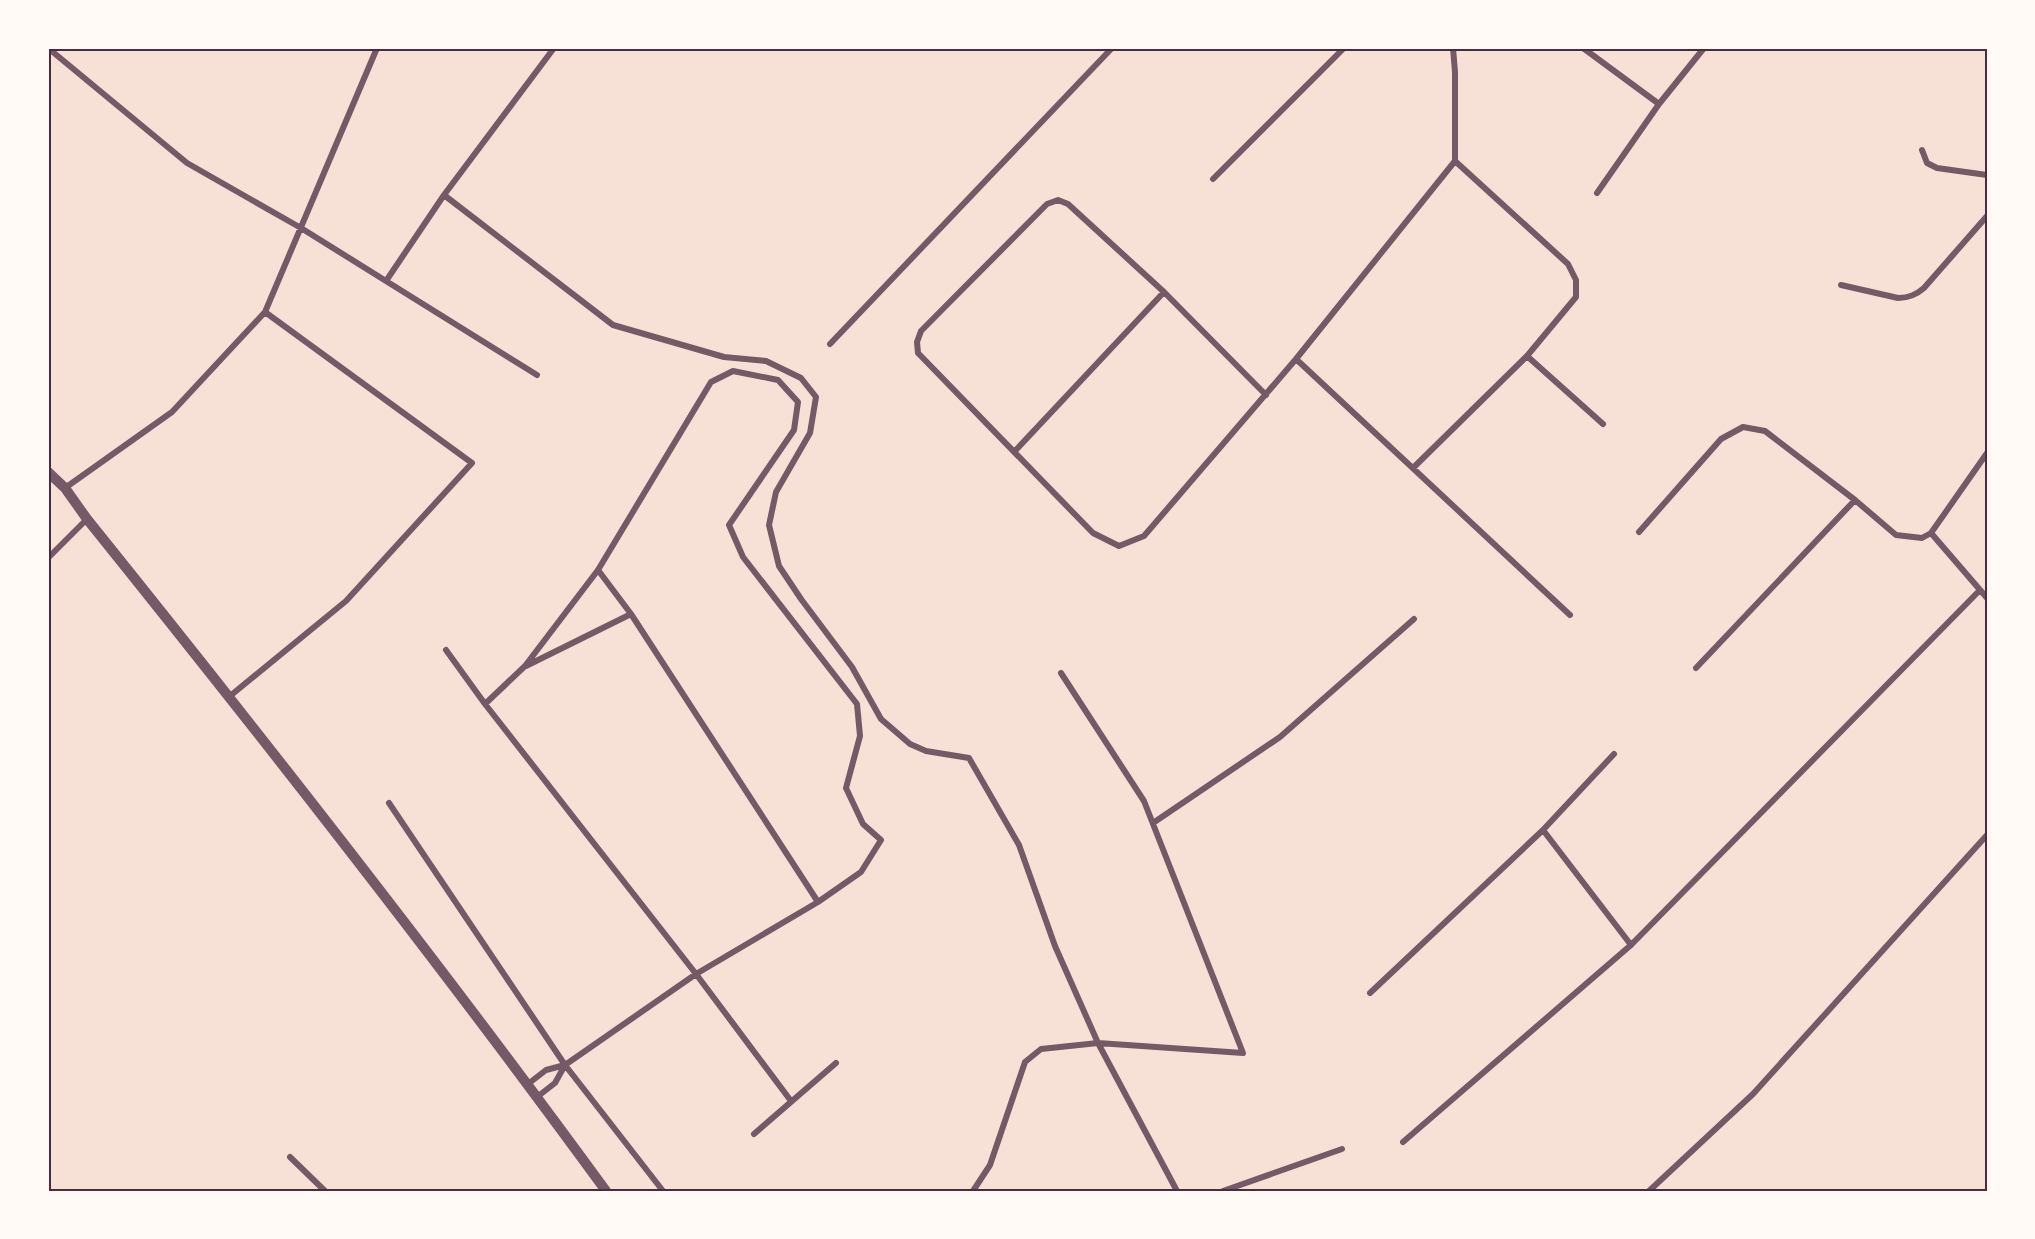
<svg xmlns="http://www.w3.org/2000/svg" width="2035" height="1239" viewBox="0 0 2035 1239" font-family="'Work Sans',sans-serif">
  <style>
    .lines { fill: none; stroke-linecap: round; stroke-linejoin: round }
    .minor { stroke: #755966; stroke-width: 6 }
    .tertiary { stroke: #755966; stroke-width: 10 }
    .neatline { fill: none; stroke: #4a2c40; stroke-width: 2 }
  </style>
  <rect width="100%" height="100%" fill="#f7e1d7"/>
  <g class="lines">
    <path class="minor" d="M48 48 187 163 301 228 386 281
      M1453 48 1455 72V161L1296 359 1570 615
      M1583 48 1659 104
      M1922 150 1927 163 1937 168 1987 175
      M1213 179 1344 48
      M1597 193 1659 104 1704 48
      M444 195 613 325 724 357 766 361 801 378 816 397 810 433 776 492 769 525 779 566 801 599 852 667 881 719 910 744 926 751 969 758 1019 845 1055 946 1098 1043 1177 1191
      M1841 285 1898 298C1909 298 1916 295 1924 288L1987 216
      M830 344 1112 48
      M1527 356 1603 424
      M537 375 386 281 444 195 554 48
      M1266 395 1164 292 1068 204 1058 200 1047 204 921 331 917 342 918 353 1093 533 1119 546 1144 536 1296 359
      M1015 451 1164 292
      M1413 468 1527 356 1576 297V280L1568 264 1455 161
      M65 488 172 412 265 312 377 48
      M1639 532 1721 439 1743 427 1765 431 1855 500 1896 535 1922 538 1931 533 1987 453
      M1931 533 1987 598
      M48 558 87 519
      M598 570 631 614 818 902
      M446 650 485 704 696 974 791 1101
      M526 666 631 614
      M1696 668 1855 500
      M230 696 346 601 472 463 265 312
      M485 704 525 666 598 570 711 382 733 371 778 380 798 402 794 430 729 525 743 557 857 704 860 736 846 788 863 824 881 840 861 872 818 902 696 974 565 1065 546 1070 528 1084
      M389 803 565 1065 663 1191
      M1153 823 1280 737 1414 619
      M1543 830 1631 945
      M1370 993 1543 830 1614 754
      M537 1097 555 1083 565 1065
      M754 1134 836 1063
      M1403 1142 1631 945 1980 590
      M290 1157 325 1191
      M973 1191 990 1165 1025 1062 1041 1049 1098 1043 1243 1053 1144 801 1061 673
      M1223 1191 1342 1149
      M1649 1191 1753 1094 1987 835"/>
    <path class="tertiary" d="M48 472 65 488 87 519C264 739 439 962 606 1191"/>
  </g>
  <rect width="2035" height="1239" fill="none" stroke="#fffaf5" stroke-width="99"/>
  <rect x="50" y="50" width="1936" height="1140" class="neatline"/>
</svg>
